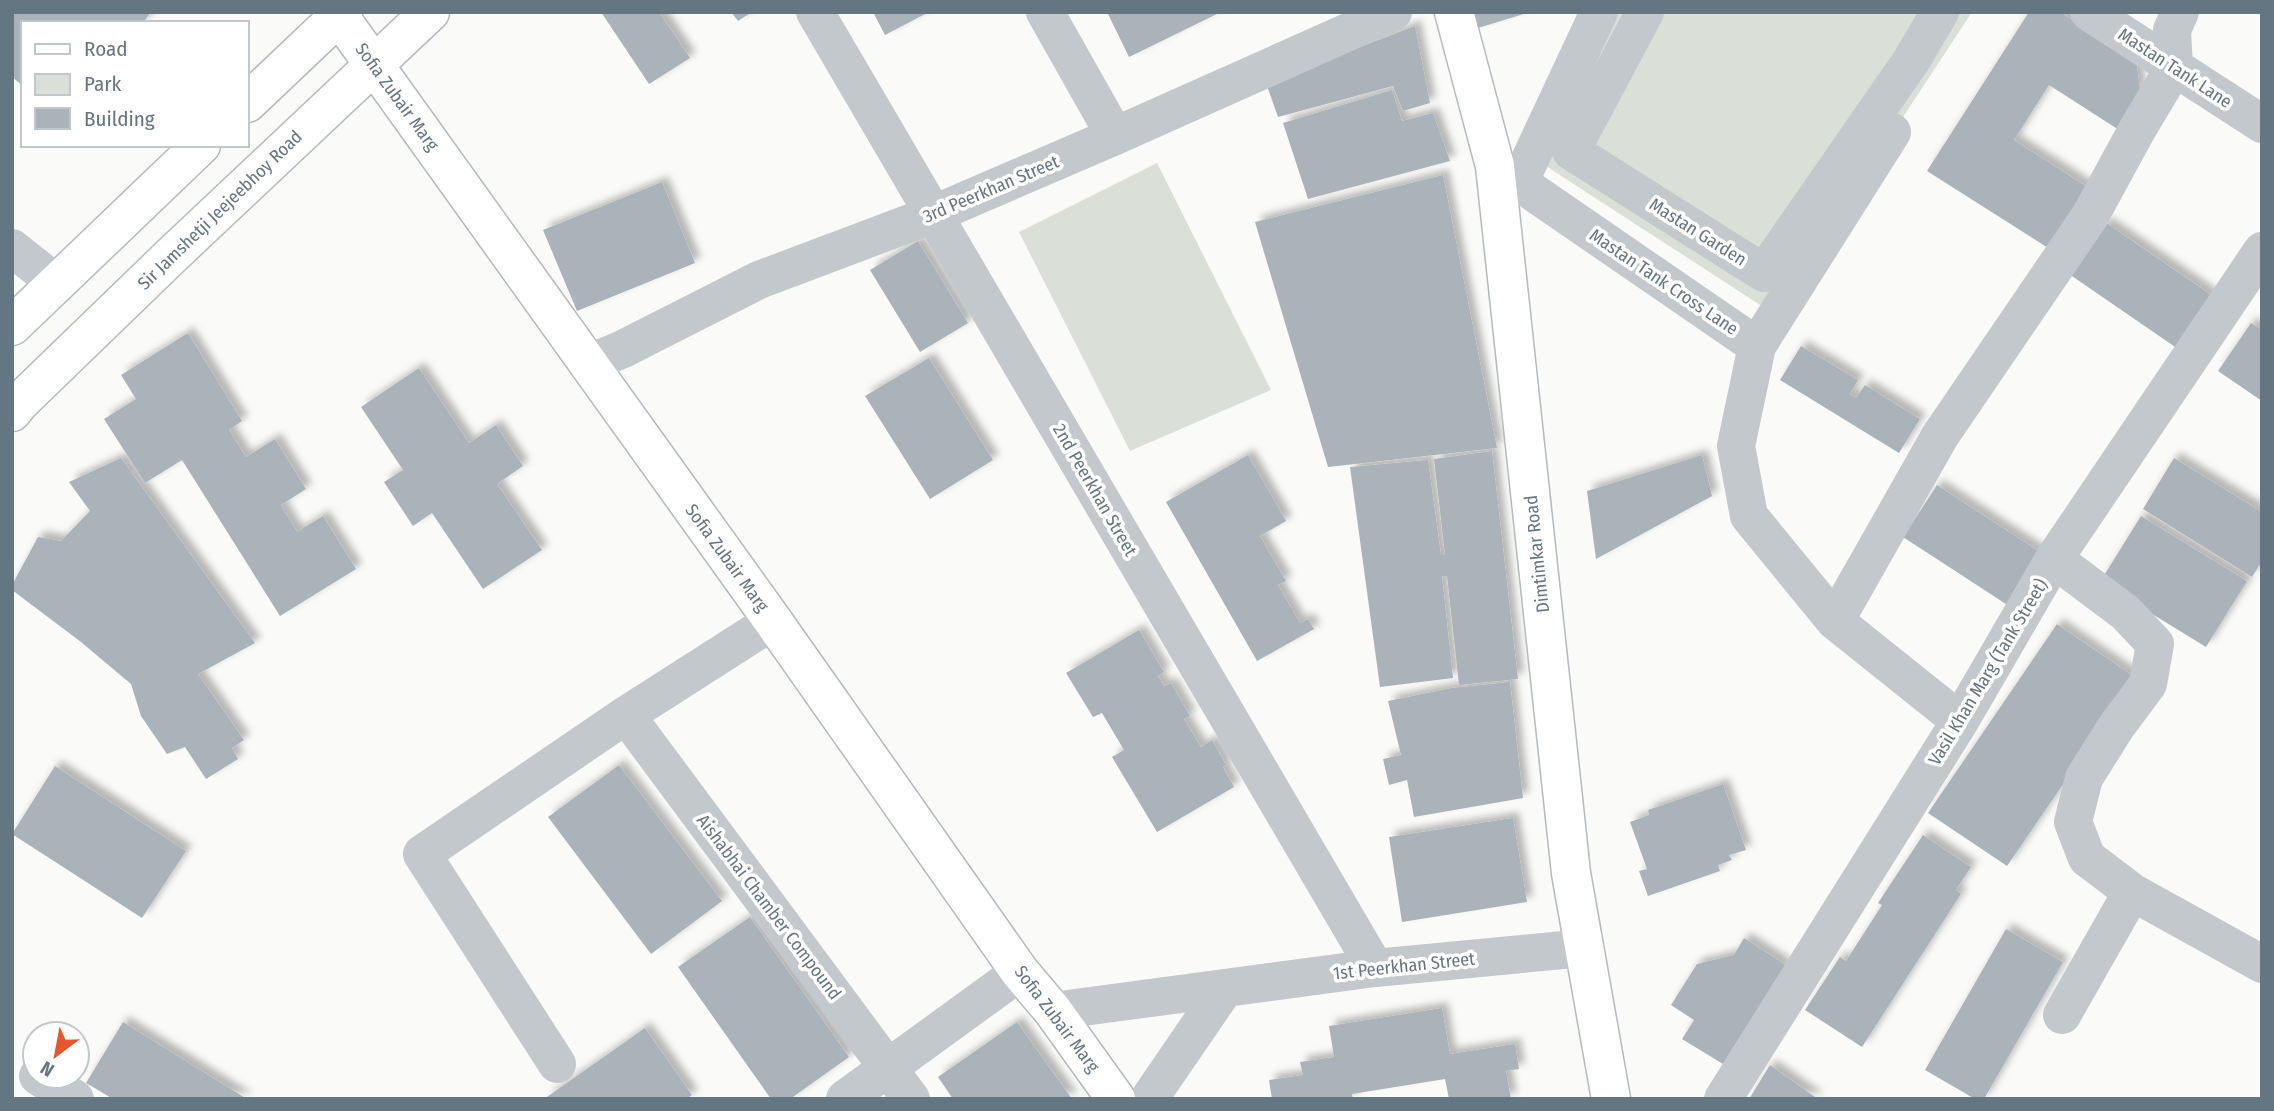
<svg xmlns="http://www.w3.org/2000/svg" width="2274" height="1111" viewBox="0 0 2274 1111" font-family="'Fira Sans Condensed',sans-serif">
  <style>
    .green { fill: #dadfd7 }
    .building { fill: #aab3b9; filter: url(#shadow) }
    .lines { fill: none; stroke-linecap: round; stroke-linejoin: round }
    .major-casing { stroke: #b5babe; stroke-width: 41 }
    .minor { stroke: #c3c8cc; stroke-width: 38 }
    .major { stroke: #fff; stroke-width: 38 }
    .labels { text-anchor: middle; stroke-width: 7; stroke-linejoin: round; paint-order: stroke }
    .street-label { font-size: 18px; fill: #657683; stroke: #fff }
  </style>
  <defs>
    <filter id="shadow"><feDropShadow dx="6" dy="-6" stdDeviation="3.5" flood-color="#0004"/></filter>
  </defs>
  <rect width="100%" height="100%" fill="#fafaf8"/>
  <path class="green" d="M1609 12H1972L1774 314 1529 155Z
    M1157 163 1271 390 1130 451 1019 232Z"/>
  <path class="building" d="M12 12H151L143 23H23V86L12 77Z
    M601 12H659L690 58 649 84Z
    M731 12H752L738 21Z
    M873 12H929L885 35Z
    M1107 12H1221L1129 57Z
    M1474 12H1527V13L1478 28Z
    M2029 12H2060L2136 60 2140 89 2119 130 2049 85 2014 140 2092 190 2053 251 1927 171Z
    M1415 26 1430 103 1403 111 1393 86 1278 117 1266 83Z
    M1392 90 1402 121 1433 113 1450 161 1308 199 1283 123Z
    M1443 175 1497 448 1328 467 1255 222Z
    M662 182 695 263 577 311 543 230Z
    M2105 222 2217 299 2181 351 2069 274Z
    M918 241 968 323 920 352 870 270Z
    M2251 323 2262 330V401L2218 371Z
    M188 333 242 421 229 430 246 457 275 439 306 489 281 505 297 532 323 516 356 569 280 616 182 460 145 483 104 419 136 399 121 375Z
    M1801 346 1858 380 1850 394 1856 398 1865 385 1920 419 1899 453 1780 380Z
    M929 358 993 460 930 499 865 396Z
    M419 368 469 443 496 425 523 466 497 484 542 550 483 589 432 513 413 526 384 482 403 470 361 407Z
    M1492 451 1518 679 1459 685 1447 576H1442L1453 678 1380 687 1350 467 1428 460 1441 555H1445L1434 459Z
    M1248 455 1286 521 1260 536 1286 581 1278 585 1300 623 1308 619 1314 629 1257 661 1166 502Z
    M1702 455 1712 496 1596 559 1587 491Z
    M121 458 255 643 198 674 244 740 232 748 238 759 206 779 185 747 167 754 141 716 131 684 81 642 12 590V585L38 537 61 541 90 511 69 482Z
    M2174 458 2262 512V561L2252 577 2143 509Z
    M1937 485 2043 554 2009 606 1903 537Z
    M2141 516 2247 581 2206 647 2100 582Z
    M2057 624 2136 678 2007 866 1928 813Z
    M1139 630 1164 672 1158 676 1164 686 1171 683 1190 716 1184 719 1201 747 1212 740 1226 765 1223 767 1234 787 1157 832 1112 757 1124 750 1102 713 1093 717 1066 673Z
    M1510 682 1523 798 1414 817 1407 780 1389 785 1383 759 1401 755 1388 701 1452 688Z
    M619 765 722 901 651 954 548 817Z
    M55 766 186 851 142 918 12 834Z
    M1723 784 1746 850 1729 855 1732 860 1718 865 1720 871 1648 896 1639 871 1647 869 1630 822 1649 815 1648 810Z
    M1513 818 1527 902 1402 922 1389 837Z
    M1923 835 1971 867 1956 890 1961 894 1862 1047 1805 1010 1840 957 1846 961 1882 905 1878 903Z
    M750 917 849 1057 790 1099H771L678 967Z
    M2006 929 2063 962 1984 1099H1975L1925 1070Z
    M1744 938 1786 965 1723 1064 1682 1039 1694 1020 1671 1005 1697 964 1734 955Z
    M1442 1008 1450 1054 1515 1044 1519 1069 1506 1071 1511 1099H1449L1445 1079 1352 1094 1353 1099H1272L1269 1080 1303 1075 1300 1062 1334 1057 1329 1026Z
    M123 1022 247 1099H113L86 1083Z
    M1017 1022 1072 1099H953L938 1077Z
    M645 1028 692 1095 687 1099H544Z
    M1770 1065 1818 1099H1749Z"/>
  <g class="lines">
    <g class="major-casing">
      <path id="major" d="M1454 12 1495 166 1571 873 1611 1099
        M339 16 773 621 1020 972 1053 1011 1116 1099
        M247 103 343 12
        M12 326 201 145
        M12 412 20 402 171 256 430 12"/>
    </g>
    <path class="minor" d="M815 12 1375 968
      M1045 12 1115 136
      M1645 12 1571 151 1764 273 1911 61 1940 12
      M2089 12 2262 124
      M1495 166 1757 346 1736 446 1749 516 1835 621 1960 721
      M1519 183 1599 12
      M12 248 56 283
      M1757 346 1892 132
      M588 364 623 349 759 280 934 214 1115 136 1393 12
      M2054 559 2126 613 2155 644 2148 684 2116 727 2084 778 2073 822 2087 858 2132 892 2262 964
      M1835 621 1940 436 2090 216 2138 128 2174 68 2172 30 2180 12
      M626 715 911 1099
      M1053 1011 1375 968 1584 948
      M2062 1015 2132 892
      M557 1064 422 854 626 715 773 621
      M38 1076 75 1099
      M845 1099 1020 972
      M1149 1099 1225 988
      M1723 1099 1960 721 2054 559 2262 251"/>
    <use href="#major" class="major"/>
  </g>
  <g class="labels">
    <g class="street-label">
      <text transform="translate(2175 68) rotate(33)" y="6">Mastan Tank Lane</text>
      <text transform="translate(397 97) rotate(54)" y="6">Sofia Zubair Marg</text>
      <text transform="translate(991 189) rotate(-23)" y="6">3rd Peerkhan Street</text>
      <text transform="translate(220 210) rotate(-44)" y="6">Sir Jamshetji Jeejeebhoy Road</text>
      <text transform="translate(1698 232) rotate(32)" y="6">Mastan Garden</text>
      <text transform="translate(1664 282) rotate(34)" y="6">Mastan Tank Cross Lane</text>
      <text transform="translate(1095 490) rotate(60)" y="6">2nd Peerkhan Street</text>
      <text transform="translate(1537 554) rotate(-96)" y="6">Dimtimkar Road</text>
      <text transform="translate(727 558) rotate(54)" y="6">Sofia Zubair Marg</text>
      <text transform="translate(1988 672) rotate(-59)" y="6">Vasil Khan Marg (Tank Street)</text>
      <text transform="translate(769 907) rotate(53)" y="6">Aishabhai Chamber Compound</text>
      <text transform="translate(1404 966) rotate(-6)" y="6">1st Peerkhan Street</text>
      <text transform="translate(1057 1019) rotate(53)" y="6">Sofia Zubair Marg</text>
    </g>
  </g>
  <rect width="2274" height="1111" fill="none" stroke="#657683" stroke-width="28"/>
  <rect x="21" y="21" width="228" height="126" fill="#ffffff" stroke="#c1c8cd" stroke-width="2"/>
  <rect x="35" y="44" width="35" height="10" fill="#ffffff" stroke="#c1c8cd" stroke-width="2"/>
  <text x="84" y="56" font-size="21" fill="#657683">Road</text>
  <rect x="35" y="74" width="35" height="21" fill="#dadfd7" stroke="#c1c8cd" stroke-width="2"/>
  <text x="84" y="91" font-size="21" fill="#657683">Park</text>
  <rect x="35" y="108" width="35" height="21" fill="#aab3b9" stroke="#c1c8cd" stroke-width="2"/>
  <text x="84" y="126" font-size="21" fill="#657683">Building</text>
  <g transform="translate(56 1055) rotate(212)"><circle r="33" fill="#ffffff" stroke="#c1c8cd" stroke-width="2"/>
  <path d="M0-5L12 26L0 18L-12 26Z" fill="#e4572e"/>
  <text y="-10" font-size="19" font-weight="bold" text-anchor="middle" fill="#657683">N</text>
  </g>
</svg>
